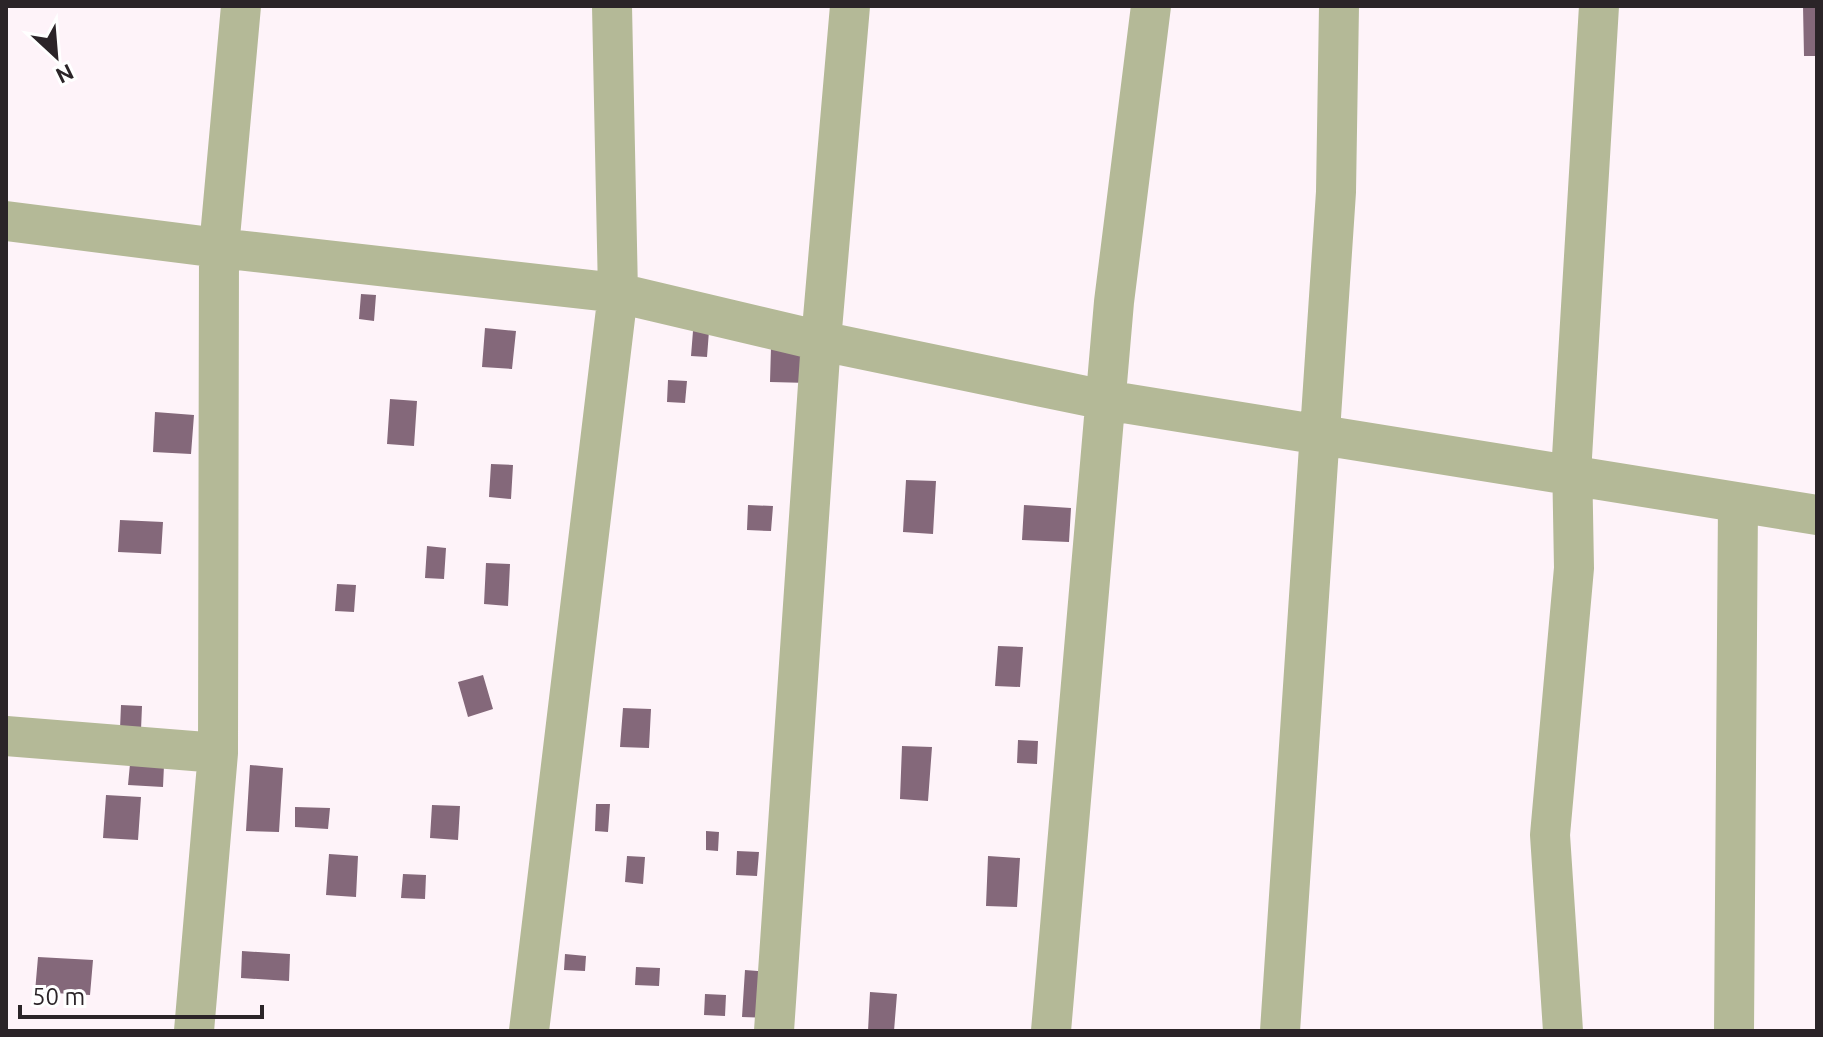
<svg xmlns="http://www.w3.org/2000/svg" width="1823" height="1037" viewBox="0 0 1823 1037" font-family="Ubuntu,sans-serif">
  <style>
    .building { fill: #84687a }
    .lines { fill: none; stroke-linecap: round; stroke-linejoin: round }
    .minor { stroke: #b4b997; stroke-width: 40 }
  </style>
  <rect width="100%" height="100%" fill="#fef3f9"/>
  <path class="building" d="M1803 6H1817V56H1804Z
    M361 294 376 295 374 321 359 319Z
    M485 328 516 331 512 369 482 367Z
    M693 331H709L707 357 691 356Z
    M771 347 811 349 809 383 770 382Z
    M668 380 687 381 685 403 667 402Z
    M390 399 417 401 414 446 387 444Z
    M155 412 194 415 191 454 153 452Z
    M491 464 513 465 511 499 489 497Z
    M906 480 936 481 933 534 903 532Z
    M748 505 773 506 771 531 747 530Z
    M1024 505 1071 508 1069 542 1022 540Z
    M120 520 163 522 161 554 118 552Z
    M427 546 446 548 444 579 425 578Z
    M486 563 510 564 508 606 484 604Z
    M337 584 356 585 354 612 335 611Z
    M998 646 1023 647 1020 687 995 686Z
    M483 675 493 709 468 717 458 682Z
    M121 705 142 706 141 730 120 729Z
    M623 708 651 709 649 748 620 747Z
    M1018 740 1038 741 1037 764 1017 763Z
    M902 746 932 747 928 801 900 799Z
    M130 764 164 765 163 787 128 785Z
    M250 765 283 768 279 832 246 831Z
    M106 795 141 797 138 840 103 838Z
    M596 804H610L608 832 595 831Z
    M432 805 460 806 458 840 430 838Z
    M295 807 330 808 328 829 295 827Z
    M706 831 719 832 718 851 706 850Z
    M737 851 759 852 757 876 736 875Z
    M329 854 358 856 356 897 326 895Z
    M627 856 645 857 643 884 625 882Z
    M988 856 1020 858 1017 907 986 906Z
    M403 874 426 875 425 899 401 898Z
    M242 951 290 954 289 981 241 978Z
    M565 954 586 956 585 971 564 970Z
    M38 957 93 960 90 995 35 992Z
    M636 967 660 968 659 986 635 985Z
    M745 970 771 972 768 1018 742 1017Z
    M870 992 897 994 894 1031H868Z
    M705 994 726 995 725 1016 704 1015Z"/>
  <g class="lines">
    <path class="minor" d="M6 221 219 248 618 293 821 341 1105 400 1817 515
      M6 736 218 753
      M194 1031 218 753 219 248 241 6
      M529 1031 618 293 612 6
      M774 1031 821 341 850 6
      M1051 1031 1114 302 1151 6
      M1280 1031 1336 192 1339 6
      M1563 1031 1550 835 1574 568 1572 457 1599 6
      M1734 1031 1738 503"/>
  </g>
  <rect width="1823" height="1037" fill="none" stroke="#2b2428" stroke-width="16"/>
  <g transform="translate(56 56) rotate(154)" stroke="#ffffff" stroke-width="6" paint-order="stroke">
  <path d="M0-6L14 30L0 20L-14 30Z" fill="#2b2428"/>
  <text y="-12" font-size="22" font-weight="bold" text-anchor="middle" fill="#2b2428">N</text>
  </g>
  <path d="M20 1005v12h242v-12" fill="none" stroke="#2b2428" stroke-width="4"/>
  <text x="32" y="1005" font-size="24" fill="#2b2428" stroke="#ffffff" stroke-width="6" paint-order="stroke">50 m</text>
</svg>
